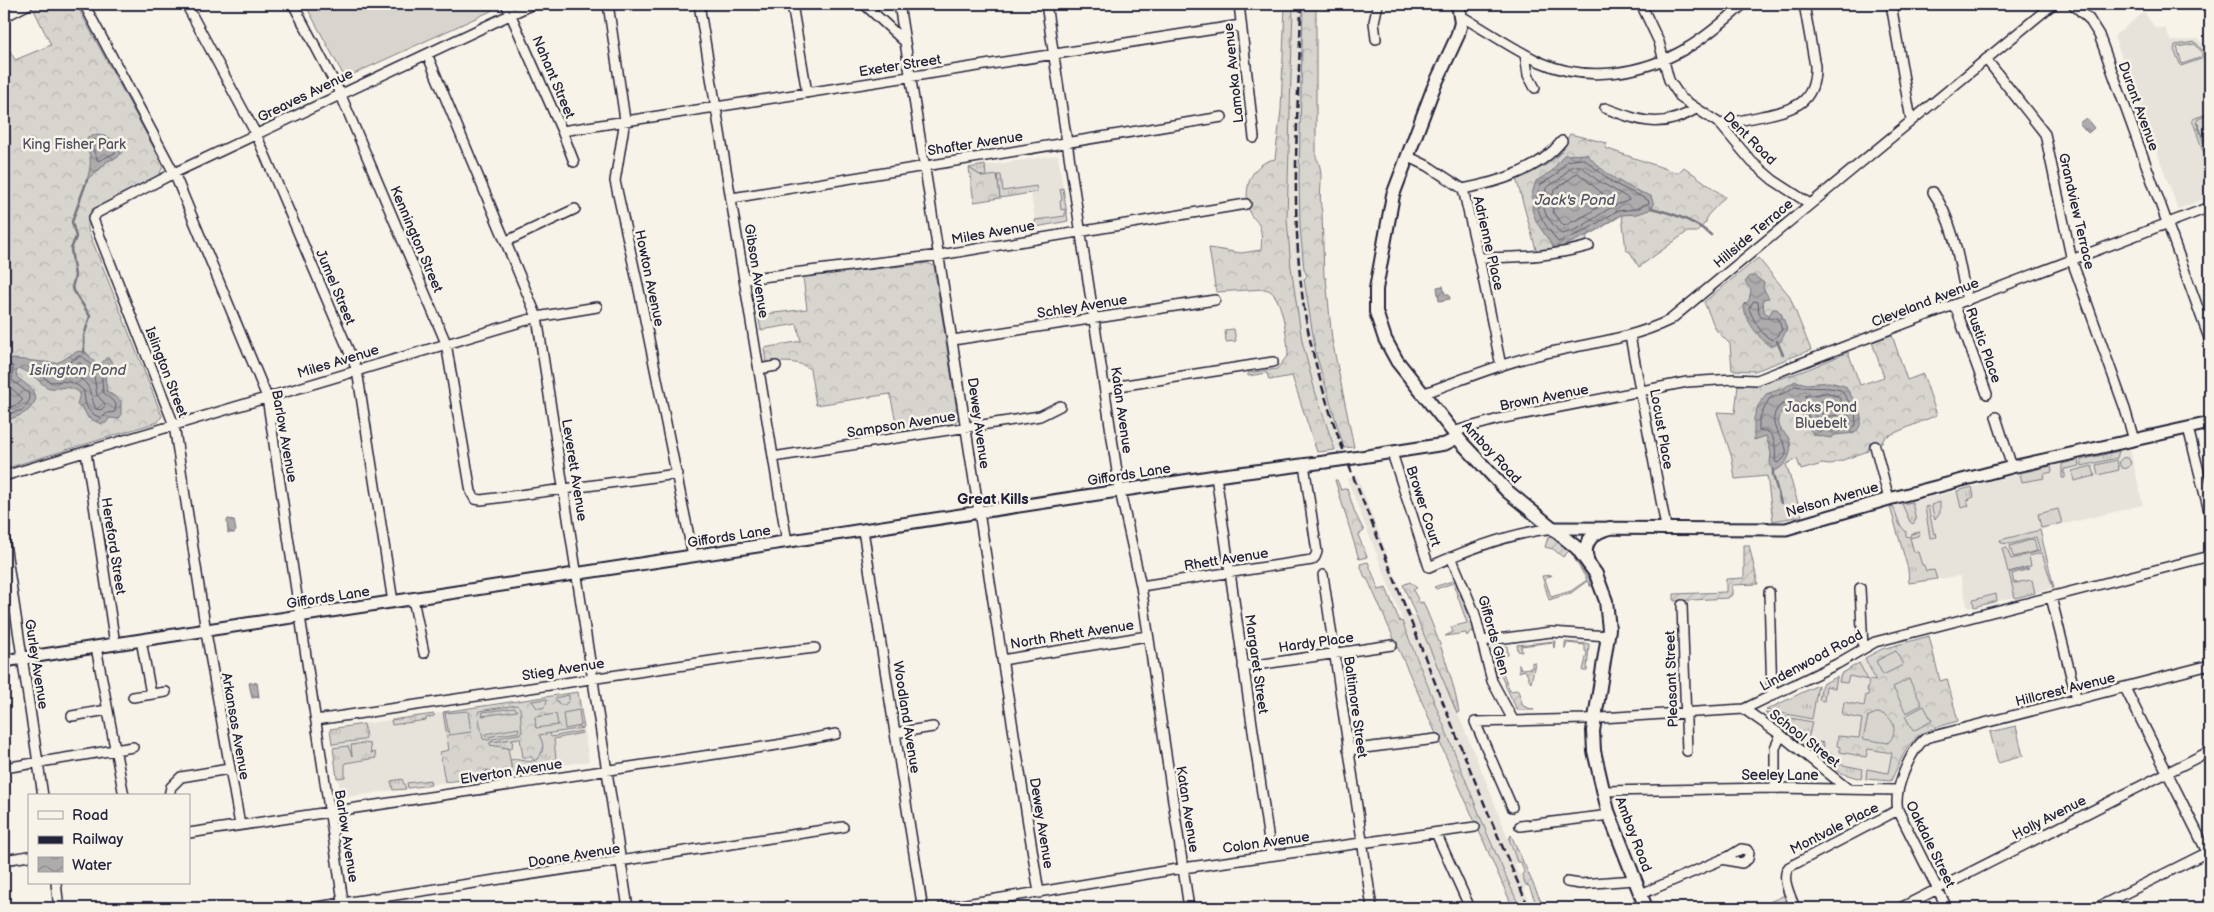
<svg xmlns="http://www.w3.org/2000/svg" width="2214" height="912" viewBox="0 0 2214 912" font-family="'Balsamiq Sans',sans-serif">
  <style>
    .built { fill: #e7e3db }
    .grass { fill: url(#grass-tufts); stroke: #7d7c85 }
    .forest { fill: url(#forest-crowns); stroke: #7d7c85 }
    .garden { fill: url(#garden-furrows); stroke: #7d7c85 }
    .pitch { fill: #d8d5cf; stroke: #7d7c85; fill-rule: evenodd }
    .water { fill: url(#water-waves); stroke: #76747f }
    .lines { fill: none; stroke-linecap: round; stroke-linejoin: round }
    .shore { stroke: #5a5969; stroke-width: 1 }
    .stream { stroke: #76747f; stroke-width: 2.5 }
    .minor-casing { stroke: #22223b; stroke-width: 12 }
    .tertiary-casing { stroke: #22223b; stroke-width: 15 }
    .secondary-casing { stroke: #22223b; stroke-width: 16 }
    .minor { stroke: #f7f3e8; stroke-width: 9 }
    .tertiary { stroke: #f7f3e8; stroke-width: 11 }
    .secondary { stroke: #f7f3e8; stroke-width: 12 }
    .rail { stroke: #22223b; stroke-width: 2.5; stroke-dasharray: 8 4; stroke-linecap: butt }
    .tertiary-bridge-casing { stroke: #22223b; stroke-width: 15; stroke-linecap: butt }
    .tertiary-bridge { stroke: #f7f3e8; stroke-width: 11 }
    .labels { text-anchor: middle; stroke-width: 5; stroke-linejoin: round; paint-order: stroke }
    .street-label { font-size: 14px; fill: #22223b; stroke: #f7f3e8 }
    .park-label { font-size: 14px; fill: #504f60; stroke: #f7f3e8 }
    .water-label { font-size: 15px; font-style: italic; fill: #535263; stroke: #f7f3e8 }
    .neighbourhood-label { font-size: 15px; font-weight: bold; fill: #22223b; stroke: #f7f3e8 }
  </style>
  <defs>
    <pattern id="grass-tufts" width="24" height="20" patternUnits="userSpaceOnUse" patternTransform="scale(1.25)"><rect width="24" height="20" fill="#d8d5cf"/><path d="M3 7l-1-3M5 7V3M7 7l1-3M15 17l-1-3M17 17v-4M19 17l1-3" fill="none" stroke="#b9b7b3"/></pattern>
    <pattern id="forest-crowns" width="20" height="18" patternUnits="userSpaceOnUse" patternTransform="scale(1.25)"><rect width="20" height="18" fill="#d8d5cf"/><path d="M2 6a3 3 0 1 1 6 0M12 15a3 3 0 1 1 6 0" fill="none" stroke="#b9b7b3"/></pattern>
    <pattern id="garden-furrows" width="10" height="10" patternUnits="userSpaceOnUse" patternTransform="scale(1.25)"><rect width="10" height="10" fill="#d8d5cf"/><path d="M-1 1l2-2M0 10L10 0M9 11l2-2" fill="none" stroke="#b9b7b3"/></pattern>
    <pattern id="water-waves" width="16" height="10" patternUnits="userSpaceOnUse" patternTransform="scale(1.25)"><rect width="16" height="10" fill="#aeabad"/><path d="M0 5q4-4 8 0t8 0" fill="none" stroke="#8d8b8e"/></pattern>
  </defs>
  <rect width="100%" height="100%" fill="#f7f3e8"/>
  <filter id="ink" filterUnits="userSpaceOnUse"><feTurbulence type="fractalNoise" baseFrequency=".02" numOctaves="2"/><feDisplacementMap in="SourceGraphic" scale="10" xChannelSelector="R" yChannelSelector="G"/><feConvolveMatrix kernelMatrix="1 2 1 2 8 2 1 2 1" color-interpolation-filters="sRGB"/></filter>
  <g filter="url(#ink)">
    <path class="built" d="M1293 4H1303L1299 177 1304 279 1316 354 1344 448 1335 450 1315 391 1302 341 1291 267 1287 219Z
      M2144 12 2155 28H2165L2171 41 2199 39 2208 52 2210 51V197L2178 209 2114 36Z
      M1058 155 1068 221 1036 227 1031 193 974 202 969 168Z
      M2130 449 2143 505 2040 530 2054 588 1968 608 1960 576 1909 583 1908 569 1890 507 1981 485V483Z
      M1357 476 1411 617 1415 616 1418 618 1488 786 1517 862 1515 865 1518 874 1522 875 1526 885 1524 889 1532 908H1520L1486 831 1347 479Z
      M1865 658 1906 748 1891 781 1861 779 1845 775 1821 760 1765 713 1766 710 1837 677Z
      M578 692 589 761 341 798 330 729Z"/>
    <path class="grass" d="M985 165 986 177 980 175 969 168Z
      M997 175H1001L1003 191 1036 186 1037 192 1000 198Z
      M1063 188 1068 221 1036 227 1035 220 1065 216V209L1061 210 1060 201 1062 200 1060 189Z
      M2119 451 2117 458 2082 466 2081 460Z
      M2078 460 2079 466 2065 469 2063 473H2065V478H2062V464Z
      M2051 466 2052 472 2044 474 2045 478 2022 482 2020 473Z
      M1972 487 1974 497 1967 500 1969 506 1961 508 1957 491Z
      M1912 502 1916 520 1913 524 1910 522 1902 504Z
      M1940 502V513L1935 520 1931 505Z
      M1893 506 1900 525 1906 532V536L1910 537 1911 534 1920 532 1918 536 1910 538 1914 552H1918L1922 565H1924L1926 571 1934 570 1937 579 1909 583 1908 569 1890 507Z
      M1928 506 1934 534 1936 533 1937 537 1930 538 1925 507Z
      M2040 530 2054 588H2053L2042 553 2029 556 2031 566 2008 572 2002 548H2007L2011 559 2040 551 2036 537 2011 544 2001 543 2000 540Z
      M2028 568 2029 569 2012 574 2014 583 2032 580 2035 593 2015 598 2009 573Z
      M1452 581H1455L1473 626 1474 631 1470 632 1467 636 1466 633 1445 636 1453 632 1451 627 1467 623 1453 583 1436 589 1434 587Z
      M1996 594 1997 601 1974 607 1973 600Z
      M1859 663 1868 680 1849 676 1847 683 1839 682 1841 674Z
      M1837 677 1835 688 1826 686 1824 701 1819 700 1822 684Z
      M1818 685 1812 719 1766 710Z
      M1765 713 1812 722 1807 744 1805 746Z
      M434 714V716L426 718V720L392 725 391 720Z
      M364 724 366 738 363 740 332 744 330 729Z
      M2016 726 2023 756 1998 763 1990 732Z
      M581 731 582 733 554 739 556 759 551 761V767L485 777 486 770 500 772 512 771 510 760C520 758 526 764 536 760 544 752 545 744 538 735L550 733 551 737Z
      M513 739 512 749 489 745 490 742Z
      M1819 742 1824 743 1823 753 1835 755 1833 763 1863 769 1861 779 1841 773 1810 750 1818 746Z
      M364 743 370 744 371 753 375 752 376 758 345 763V777L337 778 333 748 348 746 352 756 351 745Z
      M402 779 406 789 393 790 391 781Z
      M430 780 431 785 408 788 407 783Z"/>
    <path class="forest" d="M44 4H76L163 165 162 169 157 178 94 212C88 217 88 222 88 230L162 416 158 422 4 469V40L15 60 51 45 34 10Z
      M1285 4H1293L1287 219 1291 267 1302 341 1315 391 1335 450 1317 452 1292 376 1269 380 1267 373 1248 376V373L1277 369 1288 355C1288 342 1283 305 1274 295 1272 291 1268 290 1264 289L1216 292 1209 248 1241 253 1261 250C1262 237 1263 224 1251 216 1242 193 1248 164 1275 159L1281 110Z
      M1303 4H1316V157C1326 171 1317 195 1322 212L1324 278H1326L1332 340 1354 447 1344 448 1316 354 1304 279 1307 276 1304 269 1300 226 1299 177Z
      M2210 113V154L2203 151 2192 119Z
      M1570 134 1607 143 1605 148 1678 173 1684 167 1725 197 1707 216 1706 222 1697 232H1687L1639 267 1630 252 1626 250 1622 215 1586 237 1588 242 1548 253 1545 249 1537 253 1516 178C1532 172 1550 166 1561 152 1565 147 1566 140 1570 134Z
      M969 168 983 177 997 175 1000 198 974 202Z
      M1758 258 1789 295 1811 350 1755 371 1732 370 1730 344 1716 330 1704 302Z
      M928 263 934 266 958 418 955 423 933 429 898 431 890 394 816 405 810 369C798 360 781 362 766 363L764 348 801 341 797 324 761 330 758 315 807 309 803 277Z
      M1234 329 1236 341 1226 342 1225 330Z
      M1892 335 1907 380 1923 374 1937 415 1885 437 1882 442 1869 447 1868 451 1829 465 1822 464 1801 470 1797 459 1786 464 1802 516 1773 521 1767 476 1735 479 1732 458 1717 412 1735 413 1738 385C1775 385 1814 367 1848 352L1860 385 1884 377 1872 342Z
      M1335 480H1337L1341 490 1347 488 1355 513 1364 531 1358 535 1367 557 1359 559Z
      M1368 562 1379 590 1386 588 1400 622 1402 621 1486 831 1520 908H1514L1510 901 1368 580 1365 578 1360 564Z
      M1410 582 1417 588 1413 590 1420 603 1423 602C1438 637 1452 674 1459 712L1457 713 1403 585Z
      M1929 636 1940 681 1947 679 1958 721C1911 734 1910 739 1891 781L1866 779 1867 769 1888 773 1892 753 1868 749 1866 757 1840 752V747L1837 746 1838 736 1859 738 1862 719 1842 715 1844 702 1864 706 1866 695H1868L1869 692 1867 691 1869 680 1876 681 1865 658 1882 649Z
      M578 692 584 728 539 735C545 745 544 754 534 761L532 757H523L520 738 490 742V745L508 748 512 771 500 772 486 770 485 777 445 782 440 752 449 750 443 712Z
      M1511 835 1544 908H1538L1529 886 1526 885 1522 875 1524 872 1521 862H1517L1509 839Z
      M1785 895 1790 908H1754H1756Z"/>
    <path class="garden" d="M1548 537 1553 538 1569 551 1563 557 1553 549 1545 547Z
      M1744 545H1749L1758 584 1732 585V595L1728 598 1674 601V594L1726 592V579L1744 578Z
      M1574 558 1589 579 1591 587 1587 581 1571 593 1549 600 1542 576 1552 575 1545 579 1551 597 1571 591 1587 580Z
      M1555 641 1554 648 1553 642 1521 646 1522 652 1518 651 1517 645Z
      M1565 642 1589 644 1587 671H1583L1587 653 1585 651V645L1567 643 1565 649Z
      M1507 646 1508 655 1497 658 1510 691 1518 690 1523 706 1534 710H1517L1500 674 1493 648Z
      M1532 662 1535 663 1531 683 1525 670 1519 672V664L1521 669 1532 668Z"/>
    <path class="pitch" d="M305 4H493L491 11 345 78Z
      M2195 42 2204 52V58L2181 66 2174 50 2175 45ZM2195 44 2202 52V57L2182 64 2177 47Z
      M2210 114V127L2208 125 2210 130V143L2207 145 2197 122 2210 153 2206 150 2196 121 2198 119Z
      M2119.5 463a5.5 5.5 0 1 1 11 0a5.5 5.5 0 1 1-11 0Z
      M2117 460 2119 470 2098 475 2096 465Z
      M2092 466 2095 476 2074 481 2072 471Z
      M2058 509 2062 523 2041 528 2038 514Z
      M2034 539 2037 551 2013 557 2010 546Z
      M1896 651 1903 665 1883 675 1876 661Z
      M1909 679 1922 705 1906 713 1893 687Z
      M569 695V700L565 705H560L555 698Z
      M547 699 546 705 543 708H537L532 701Z
      M517 705 520 708 522 733 488 740 483 739 478 714 479 711ZM515 708 517 711 482 716 483 712ZM519 728 518 732 487 737 484 735 485 734Z
      M1924 706 1932 721 1913 731 1905 716Z
      M579 710 581 726 565 729 563 713Z
      M468 711 471 732 449 735 445 713Z
      M1876 713C1893 713 1900 731 1888 743L1863 739 1868 717H1867Z
      M556 714 558 725 536 728 535 717Z"/>
    <path class="water" d="M2086 118 2094 128 2088 133 2079 123Z
      M93 135C107 135 118 139 121 153L117 158 107 161C102 170 94 172 87 180 91 166 93 154 83 143L86 139Z
      M1587 154C1603 174 1628 188 1651 196L1654 205 1649 210 1638 214 1620 215 1598 230 1557 249 1554 248 1537 223 1532 210 1533 201 1531 197 1536 181 1552 171 1564 155Z
      M1750 276H1755L1764 283 1763 288 1769 298 1763 299 1764 312 1769 315 1773 309H1777L1781 313 1787 329 1781 341 1771 347C1761 341 1743 318 1744 305L1749 300 1751 290 1745 282Z
      M1443 286 1445 294H1449L1450 299 1439 301 1437 287Z
      M79 351 86 352 96 364 102 363 106 358H109L113 363 112 368 107 369 105 375 107 391 121 401V416L118 419 110 418 106 423 102 424 88 418 83 408 77 405 80 393C69 384 62 389 50 388 40 386 35 372 19 369L16 372 17 377 32 389 36 399C29 414 19 416 4 421V358L54 363C64 362 69 354 79 351Z
      M1795 381 1807 384 1829 382 1845 386C1854 401 1870 417 1855 433L1835 435 1831 438 1814 435 1806 425 1799 408 1787 407 1783 409C1781 414 1778 419 1779 424 1780 431 1785 432 1788 437 1795 449 1787 468 1773 471L1770 463 1771 453 1766 436 1754 440V418L1758 406 1766 394 1784 388Z
      M228 519 234 520 236 531 234 533H228L227 521Z
      M257 682 259 697 252 698 249 683Z"/>
    <g class="lines">
      <path class="shore" d="M95 140C103 140 109 142 115 148V153L98 161 91 144Z
        M1584 159 1613 183 1648 200 1649 203 1637 209 1617 211 1583 232 1558 242C1548 228 1536 216 1537 196 1538 192 1540 189 1540 185L1556 175 1567 161Z
        M1581 166 1597 180 1628 198 1629 200C1624 203 1619 203 1614 206 1596 215 1582 231 1561 234L1547 217 1544 209 1546 188 1560 179 1571 167Z
        M1578 173 1609 199 1588 214 1564 226 1553 212 1552 197 1554 191Z
        M1754 301 1758 302 1759 313 1763 318H1778L1782 330 1773 340C1761 336 1754 320 1749 309Z
        M79 356C88 357 89 367 101 370L103 392 116 404 115 412 107 413 102 418C86 413 85 405 84 391 74 380 63 381 50 382L36 370 38 366 62 367Z
        M80 363 94 376 97 395 106 405 101 410 96 409C90 398 92 384 79 378 75 376 71 376 67 374L76 364Z
        M4 364 13 366 12 380 28 393 30 399 23 410 4 415
        M4 370 7 384 23 399 19 404 4 409
        M1795 386C1811 389 1826 386 1841 390L1855 411 1856 424 1852 429C1840 430 1829 432 1816 430 1808 423 1809 412 1802 404 1787 398 1772 406 1774 423 1775 436 1799 452 1777 463L1775 461C1776 453 1776 436 1768 432 1765 430 1762 431 1759 431V419L1769 399 1787 392Z
        M1828 393 1838 396 1849 414 1850 422 1827 425 1818 423 1812 406 1805 396Z
        M1821 401 1833 402 1839 415 1823 417 1819 404Z"/>
      <path class="stream" d="M1651 208C1672 213 1694 220 1711 235
        M1777 341 1783 355
        M84 352V336L90 316 72 288 75 276 71 249 76 237 72 222 87 180
        M1773 469V475L1781 503"/>
      <g class="minor-casing">
        <path id="minor" d="M84 4 174 173 267 397 344 908
          M186 4 256 134 357 370 393 602
          M293 4 340 93 446 343 471 492 475 499 481 500 677 474
          M506 4 562 131 574 162
          M608 4 625 120 615 181 639 290 693 556
          M699 4 787 542
          M792 4 807 93
          M864 4 905 42
          M899 4C946 300 993 596 1039 893
          M1046 4 1120 491 1141 586 1189 908
          M1239 4 1254 138
          M1641 4 1659 42 1669 80 1681 98 1720 124 1752 162 1773 180 1810 204
          M1891 4 1911 120
          M2073 4 2089 19 2099 35 2210 341
          M1461 16C1487 31 1513 49 1540 62 1587 83 1643 74 1687 48 1708 36 1726 19 1744 4
          M4 17 29 4
          M1376 39 1374 22 1378 4
          M427 54 537 317 628 908
          M1525 54 1528 75 1535 88
          M1986 59 2045 134 2072 261 2125 409 2134 440
          M1605 108C1640 121 1661 130 1696 109
          M1720 124C1734 122 1748 119 1762 116 1794 110 1816 103 1815 66L1804 4
          M562 131 1241 25
          M1407 156 1428 166 1463 189 1479 258 1501 366
          M1463 189C1498 182 1538 171 1562 141
          M1933 192C1955 224 1959 263 1967 301
          M732 198 1222 117
          M507 241 575 209
          M1479 258C1519 257 1550 257 1589 246
          M745 279 940 255 1246 204
          M1955 306 1987 394
          M1630 336 1666 527
          M953 340 1215 300
          M759 369 776 366
          M1106 388 1273 362
          M1422 394C1459 381 1496 365 1534 356 1580 344 1627 341 1670 320L2053 4
          M1996 417 2012 467
          M2188 428 2210 515
          M1452 432 1499 419 1687 382 1733 379 1757 380 2210 207
          M1875 446 1889 499
          M86 452 115 644
          M1392 453 1429 567C1468 549 1511 533 1554 528
          M773 457 1040 416 1060 406
          M4 476 537 317 597 307
          M1216 476 1271 855
          M863 530 922 904 921 908
          M4 537 43 796
          M1451 557 1475 614 1492 681 1513 720
          M1323 575 1372 908
          M1141 586 1312 560 1315 557 1317 552 1304 464
          M1860 588 1863 648
          M1769 592 1772 696
          M2051 597 2077 700
          M413 599 424 653
          M1682 605 1687 751
          M141 640 151 694
          M1482 641 1551 632 1608 636
          M96 647 124 796
          M1002 660 1147 636
          M1243 667 1392 645
          M2125 688 2210 858
          M133 697 166 692
          M1744 709 1781 735 1848 789
          M72 716 107 710
          M316 720 738 657 815 648
          M895 733 933 727
          M1348 750 1436 739
          M4 768 133 747
          M1775 788V748L1781 735
          M1602 791 1775 788 1898 790
          M169 796 171 787 181 777 229 769
          M1512 807 1475 722 1585 719 1744 709 1837 664 1875 642 2210 556
          M240 825 207 638 174 425 93 219 97 213 174 173 533 4
          M1520 826 1610 815
          M189 833 777 745 836 734
          M1436 833 1470 908
          M4 860 29 856
          M1567 882 1580 884 1635 880
          M56 883 59 908
          M1641 894 1728 857 1741 849 1747 850 1749 853 1748 859 1742 863 1722 859
          M310 908 843 827
          M942 908 1183 868 1475 827
          M1795 908C1791 897 1780 877 1789 867L1898 810
          M1900 908 2210 751
          M1947 908 1898 810C1893 791 1910 750 1926 738L2210 665
          M2096 908 2210 851"/>
      </g>
      <g class="tertiary-casing">
        <path id="tertiary" d="M1361 457 1445 444 1457 438
          M1554 528 1786 529 1889 499 2012 467 2210 423
          M4 661 1216 476 1325 462"/>
      </g>
      <g class="secondary-casing">
        <path id="secondary" d="M1458 4 1461 23 1457 37 1433 89 1393 195 1376 289V312L1385 339 1397 361 1462 443 1507 491 1577 548 1596 574 1606 601 1609 629 1593 731 1594 751 1608 811 1646 908
          M1587 559C1582 541 1594 532 1610 528"/>
      </g>
      <use href="#minor" class="minor"/>
      <use href="#tertiary" class="tertiary"/>
      <use href="#secondary" class="secondary"/>
      <path class="rail" d="M1301 4C1299 105 1289 207 1304 308 1319 402 1359 490 1394 578 1437 689 1481 799 1529 908"/>
      <g class="tertiary-bridge-casing">
        <path id="tertiary-bridge" d="M1325 462 1361 457"/>
      </g>
      <use href="#tertiary-bridge" class="tertiary-bridge"/>
    </g>
  </g>
  <g class="labels">
    <g class="street-label">
      <text transform="translate(900 65) rotate(-9)" y="5">Exeter Street</text>
      <text transform="translate(1233 73) rotate(-96)" y="5">Lamoka Avenue</text>
      <text transform="translate(554 77) rotate(67)" y="5">Nahant Street</text>
      <text transform="translate(305 95) rotate(-26)" y="5">Greaves Avenue</text>
      <text transform="translate(2139 106) rotate(70)" y="5">Durant Avenue</text>
      <text transform="translate(1750 138) rotate(45)" y="5">Dent Road</text>
      <text transform="translate(975 143) rotate(-9)" y="5">Shafter Avenue</text>
      <text transform="translate(2077 211) rotate(77)" y="5">Grandview Terrace</text>
      <text transform="translate(993 232) rotate(-10)" y="5">Miles Avenue</text>
      <text transform="translate(1753 233) rotate(-40)" y="5">Hillside Terrace</text>
      <text transform="translate(417 239) rotate(67)" y="5">Kennington Street</text>
      <text transform="translate(1489 243) rotate(77)" y="5">Adrienne Place</text>
      <text transform="translate(757 271) rotate(81)" y="5">Gibson Avenue</text>
      <text transform="translate(650 278) rotate(78)" y="5">Howton Avenue</text>
      <text transform="translate(336 287) rotate(67)" y="5">Jumel Street</text>
      <text transform="translate(1925 302) rotate(-21)" y="5">Cleveland Avenue</text>
      <text transform="translate(1082 306) rotate(-9)" y="5">Schley Avenue</text>
      <text transform="translate(1984 345) rotate(70)" y="5">Rustic Place</text>
      <text transform="translate(338 361) rotate(-17)" y="5">Miles Avenue</text>
      <text transform="translate(167 372) rotate(69)" y="5">Islington Street</text>
      <text transform="translate(1544 397) rotate(-11)" y="5">Brown Avenue</text>
      <text transform="translate(1122 410) rotate(82)" y="5">Katan Avenue</text>
      <text transform="translate(979 423) rotate(82)" y="5">Dewey Avenue</text>
      <text transform="translate(901 424) rotate(-9)" y="5">Sampson Avenue</text>
      <text transform="translate(1662 429) rotate(80)" y="5">Locust Place</text>
      <text transform="translate(285 436) rotate(80)" y="5">Barlow Avenue</text>
      <text transform="translate(1492 452) rotate(47)" y="5">Amboy Road</text>
      <text transform="translate(575 470) rotate(81)" y="5">Leverett Avenue</text>
      <text transform="translate(1129 474) rotate(-9)" y="5">Giffords Lane</text>
      <text transform="translate(1832 499) rotate(-16)" y="5">Nelson Avenue</text>
      <text transform="translate(1424 506) rotate(72)" y="5">Brower Court</text>
      <text transform="translate(729 536) rotate(-9)" y="5">Giffords Lane</text>
      <text transform="translate(114 546) rotate(81)" y="5">Hereford Street</text>
      <text transform="translate(1226 559) rotate(-9)" y="5">Rhett Avenue</text>
      <text transform="translate(328 597) rotate(-9)" y="5">Giffords Lane</text>
      <text transform="translate(1072 634) rotate(-9)" y="5">North Rhett Avenue</text>
      <text transform="translate(1494 635) rotate(74)" y="5">Giffords Glen</text>
      <text transform="translate(1316 642) rotate(-8)" y="5">Hardy Place</text>
      <text transform="translate(1811 660) rotate(-28)" y="5">Lindenwood Road</text>
      <text transform="translate(37 664) rotate(81)" y="5">Gurley Avenue</text>
      <text transform="translate(1257 664) rotate(82)" y="5">Margaret Street</text>
      <text transform="translate(563 669) rotate(-9)" y="5">Stieg Avenue</text>
      <text transform="translate(1671 679) rotate(-92)" y="5">Pleasant Street</text>
      <text transform="translate(2065 689) rotate(-14)" y="5">Hillcrest Avenue</text>
      <text transform="translate(1356 707) rotate(82)" y="5">Baltimore Street</text>
      <text transform="translate(907 717) rotate(81)" y="5">Woodland Avenue</text>
      <text transform="translate(236 726) rotate(80)" y="5">Arkansas Avenue</text>
      <text transform="translate(1805 738) rotate(38)" y="5">School Street</text>
      <text transform="translate(511 771) rotate(-9)" y="5">Elverton Avenue</text>
      <text x="1780" y="780">Seeley Lane</text>
      <text transform="translate(1188 809) rotate(81)" y="5">Katan Avenue</text>
      <text transform="translate(2049 817) rotate(-27)" y="5">Holly Avenue</text>
      <text transform="translate(1042 823) rotate(81)" y="5">Dewey Avenue</text>
      <text transform="translate(1834 828) rotate(-27)" y="5">Montvale Place</text>
      <text transform="translate(1634 834) rotate(69)" y="5">Amboy Road</text>
      <text transform="translate(347 836) rotate(81)" y="5">Barlow Avenue</text>
      <text transform="translate(1266 842) rotate(-8)" y="5">Colon Avenue</text>
      <text transform="translate(1931 844) rotate(64)" y="5">Oakdale Street</text>
      <text transform="translate(574 855) rotate(-9)" y="5">Doane Avenue</text>
    </g>
    <g class="park-label">
      <text x="74" y="149">King Fisher Park</text>
      <text x="1821" y="412">Jacks Pond<tspan x="1821" dy="16">Bluebelt</tspan></text>
    </g>
    <g class="water-label">
      <text x="1575" y="205">Jack's Pond</text>
      <text x="78" y="375">Islington Pond</text>
    </g>
    <g class="neighbourhood-label">
      <text x="993" y="504">Great Kills</text>
    </g>
  </g>
  <rect width="2214" height="912" fill="none" stroke="#f7f3e8" stroke-width="20"/>
  <rect x="10" y="10" width="2194" height="892" fill="none" stroke="#22223b" stroke-width="2" filter="url(#ink)"/>
  <rect x="28" y="794" width="162" height="90" fill="#f7f3e8" stroke="#a29fa3"/>
  <rect x="38" y="811" width="25" height="8" fill="#f7f3e8" stroke="#a29fa3"/>
  <text x="72" y="820" font-size="15" fill="#22223b">Road</text>
  <rect x="38" y="836" width="25" height="8" fill="#22223b" stroke="#a29fa3"/>
  <text x="72" y="844" font-size="15" fill="#22223b">Railway</text>
  <rect x="38" y="857" width="25" height="15" fill="url(#water-waves)" stroke="#a29fa3"/>
  <text x="72" y="870" font-size="15" fill="#22223b">Water</text>
</svg>
